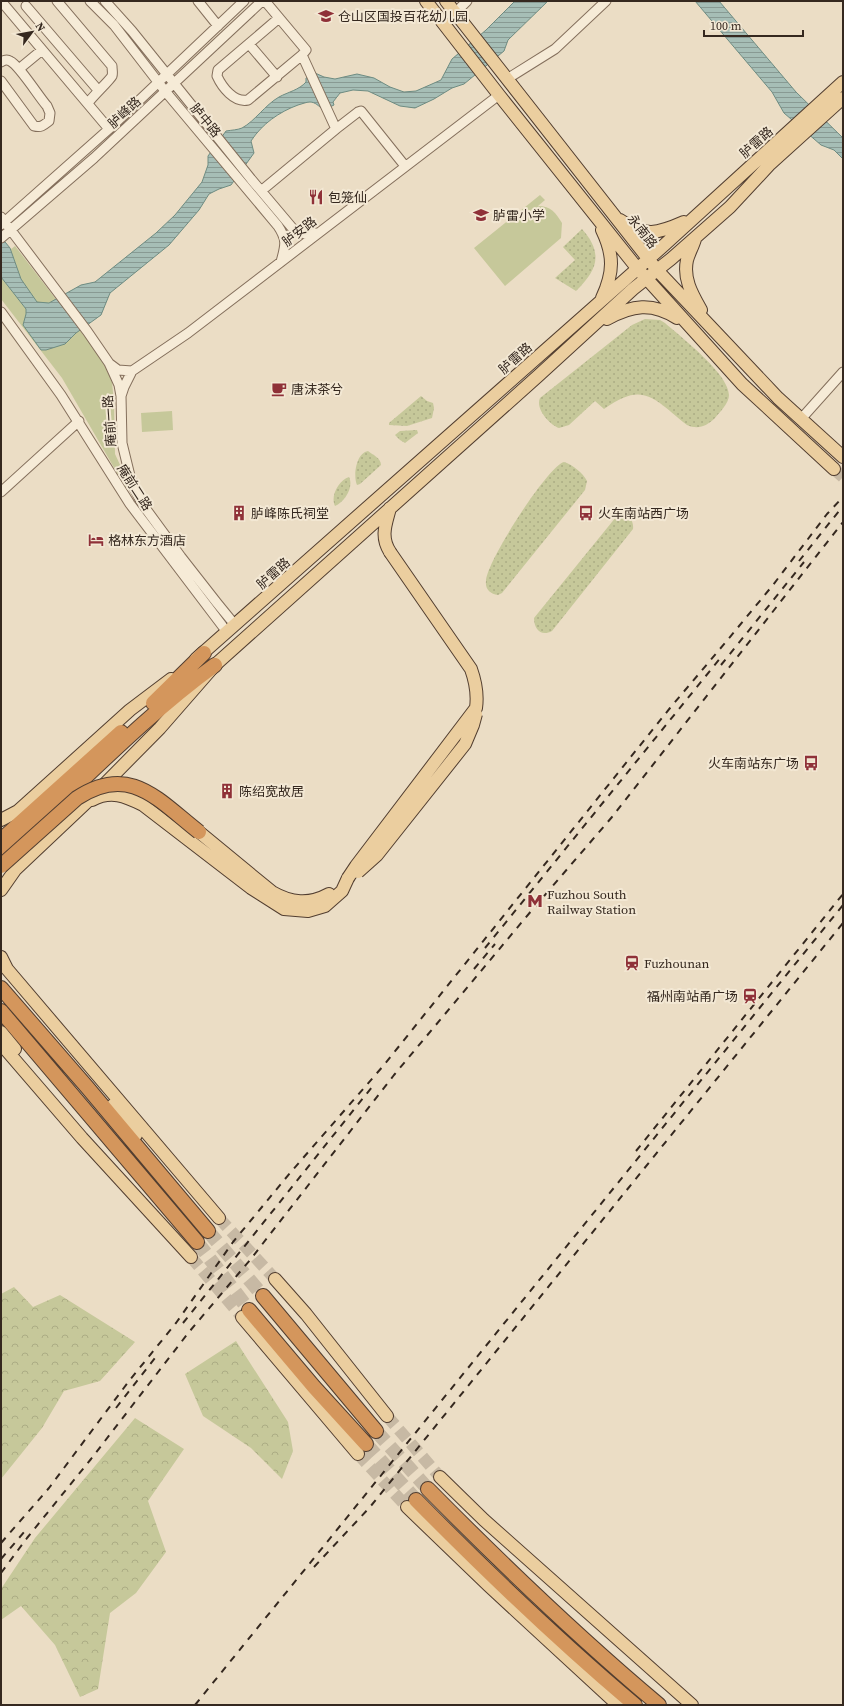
<svg xmlns="http://www.w3.org/2000/svg" width="844" height="1706" viewBox="0 0 844 1706" font-family="'Source Serif 4','Noto Sans SC',serif">
  <style>
    .grass { fill: url(#grass-dots) }
    .forest { fill: url(#forest-crowns) }
    .park { fill: #c6c89a }
    .water { fill: url(#water-rules); stroke: #6e8c82 }
    .lines { fill: none; stroke-linecap: round; stroke-linejoin: round }
    .major-tunnel { stroke: #c7b9a4; stroke-width: 12; stroke-dasharray: 12 6; stroke-linecap: butt }
    .highway-tunnel { stroke: #c7b9a4; stroke-width: 14; stroke-dasharray: 14 7; stroke-linecap: butt }
    .minor-casing { stroke: #846f5c; stroke-width: 11 }
    .major-casing { stroke: #523e30; stroke-width: 14 }
    .highway-casing { stroke: #523e30; stroke-width: 16 }
    .minor { stroke: #f6ebd7; stroke-width: 9 }
    .major { stroke: #ebce9f; stroke-width: 12 }
    .highway { stroke: #d4965c; stroke-width: 14 }
    .rail { stroke: #35281f; stroke-width: 2; stroke-dasharray: 7 7; stroke-linecap: butt }
    .major-bridge-casing { stroke: #523e30; stroke-width: 14; stroke-linecap: butt }
    .highway-bridge-casing { stroke: #523e30; stroke-width: 16; stroke-linecap: butt }
    .major-bridge { stroke: #ebce9f; stroke-width: 12 }
    .highway-bridge { stroke: #d4965c; stroke-width: 14 }
    .labels { text-anchor: middle; stroke-width: 4; stroke-linejoin: round; paint-order: stroke }
    .poi-label { font-size: 13px; fill: #35281f; stroke: #f3e8d4; text-anchor: start }
    .street-label { font-size: 13px; fill: #35281f; stroke: #f3e8d4 }
  </style>
  <defs>
    <pattern id="grass-dots" width="8" height="8" patternUnits="userSpaceOnUse"><rect width="8" height="8" fill="#c6c89a"/><path d="M2 2h.1M6 6h.1" fill="none" stroke="#abac84" stroke-width="1.8" stroke-linecap="round"/></pattern>
    <pattern id="forest-crowns" width="20" height="18" patternUnits="userSpaceOnUse"><rect width="20" height="18" fill="#c6c89a"/><path d="M2 6a3 3 0 1 1 6 0M12 15a3 3 0 1 1 6 0" fill="none" stroke="#abac84"/></pattern>
    <pattern id="water-rules" width="6" height="5" patternUnits="userSpaceOnUse"><rect width="6" height="5" fill="#a6beb6"/><path d="M0 2.5h6" fill="none" stroke="#889a93"/></pattern>
  </defs>
  <rect width="100%" height="100%" fill="#ebddc5"/>
  <path class="grass" d="M582 229C604 254 597 270 576 291L555 278 575 260 563 247Z
    M645 319 660 320 665 323C681 337 729 374 729 395 729 403 720 412 715 418 707 426 698 430 687 425 654 399 644 380 604 409L595 401 569 425 559 428C550 425 535 409 540 398L632 325Z
    M421 396 427 401 433 403 434 408 432 418 407 426 389 425V423Z
    M417 430 418 433 405 443 400 440 395 435 400 431Z
    M368 451C373 455 381 458 381 465L360 484 357 485C353 476 356 453 368 451Z
    M564 462C573 465 583 473 587 481L585 490 502 593 498 595C490 594 485 589 486 581 486 562 548 466 564 462Z
    M349 477C354 487 345 502 335 506 330 496 339 480 349 477Z
    M621 514C629 514 634 521 633 529L552 631C541 637 534 629 534 618L616 517Z"/>
  <path class="forest" d="M14 1287 33 1307 60 1295 135 1342 100 1381 64 1391 42 1428 1 1479V1294Z
    M236 1341 288 1422 293 1451 282 1479 251 1448 203 1416 185 1374Z
    M135 1418 184 1449 148 1501 166 1552 136 1593 110 1613 98 1689 80 1697 55 1645 21 1606 1 1620V1589L35 1538Z"/>
  <path class="park" d="M540 195 545 200 538 206C551 206 556 213 562 223L561 238 505 286 474 248Z
    M15 246 95 350 104 364 112 382 114 403 115 454 129 484 127 490 62 378 1 299V257Z
    M172 411 173 430 142 432 141 413Z"/>
  <path class="water" d="M515 1H548L508 40 504 51 464 84 452 88 434 99 415 108 400 106 368 91 353 90 340 93 333 102 334 105 323 110C319 106 315 102 310 102 306 102 302 104 298 105 279 112 262 124 251 141L254 153 231 185 219 189 209 194 199 210 169 245 110 293 101 315 76 333 65 344 46 350H41L23 325 26 314V309L1 277V237L10 248 21 279 37 302 49 303 81 285 95 282 156 233 175 215 202 182 208 165V156L226 131C232 130 237 130 242 128 255 121 265 105 279 97 288 92 299 90 306 82V78L315 73 324 77 335 79 357 74 374 78 390 87 404 92 416 91 441 80 452 59 486 30Z
    M695 1H719L796 92 843 138V159L834 150 821 145 784 113 772 92Z"/>
  <g class="lines">
    <path class="major-tunnel" d="M834 469 843 477
      M219 1218 275 1279
      M191 1257 242 1317
      M387 1416 440 1477
      M358 1454 407 1507"/>
    <path class="highway-tunnel" d="M208 1231 263 1296
      M197 1242 249 1310
      M376 1431 428 1489
      M366 1444 416 1500"/>
    <g class="minor-casing">
      <path id="minor" d="M1 1 109 129
        M57 1 112 66C112 70 113 73 112 76 110 80 92 97 88 103
        M90 1 114 25 165 91 278 226C288 241 285 246 281 262
        M105 1 132 31 251 179 294 230C302 234 307 235 316 233
        M198 1 218 26
        M265 1 306 50 302 55 336 129 358 112 361 111 405 166
        M26 6 98 90
        M455 13 467 1
        M279 18 218 70 217 76C222 87 234 103 248 100L302 55
        M249 44 277 77
        M1 62C4 60 7 59 10 61 19 65 39 97 47 106L50 113 49 121C44 125 41 128 34 126L1 81
        M19 69 42 50
        M507 79 555 49 606 1
        M261 191 336 129
        M1 217 87 331 109 363 119 385 121 396 122 443 132 484 143 505 181 557 217 603 235 625
        M1 225 109 129 244 1
        M1 238 94 158 262 1
        M1 312 61 395 130 504 227 632
        M110 364 118 370 132 371
        M121 396 124 387 132 371 188 333 499 95
        M801 419 843 372
        M1 492 79 421"/>
    </g>
    <g class="major-casing">
      <path id="major" d="M426 1 499 95 637 268 742 384 834 469
        M446 1 657 270 778 398 843 457
        M620 220C645 237 657 234 684 222
        M602 230C614 255 614 272 602 298
        M695 239C693 246 689 253 687 260 683 279 692 294 701 310
        M607 319C632 305 652 302 677 318
        M390 552C380 536 386 524 390 508
        M196 659 662 247 843 82
        M92 800C111 790 125 796 143 805L251 888 284 909 308 911 325 906 342 891 348 878
        M1 820 18 811 130 710 171 679
        M199 832 272 892C291 903 309 905 329 894
        M1 890 15 870 87 802 160 728 215 665 538 376 633 289 671 259 730 207 770 164 843 98
        M1 957 7 969 219 1218
        M1 1032 15 1049
        M1 1044 82 1138 191 1257
        M113 1105 136 1135
        M275 1279 306 1314 387 1416
        M242 1317 358 1454
        M440 1477 484 1520 692 1705
        M407 1507 489 1586 618 1705"/>
    </g>
    <g class="highway-casing">
      <path id="highway" d="M153 703 204 653
        M1 840 121 732
        M1 856C73 792 138 721 215 665
        M1 988 87 1087 208 1231
        M1 1011 197 1242
        M263 1296 376 1431
        M249 1310 314 1387 366 1444
        M428 1489C502 1564 578 1637 659 1705
        M416 1500C486 1571 559 1641 635 1705"/>
    </g>
    <use href="#minor" class="minor"/>
    <use href="#major" class="major"/>
    <use href="#highway" class="highway"/>
    <path class="rail" d="M799 561 843 506
      M721 665 804 562
      M485 948 722 656
      M474 969 495 944
      M636 1151 843 894
      M183 1323 372 1087
      M116 1408 158 1354
      M1 1543 49 1488 129 1381 176 1323 233 1242 290 1173 384 1065 670 708 725 643 773 585 827 514 843 497
      M1 1559 25 1531
      M314 1567 370 1507 843 923
      M1 1573 27 1538 91 1459 189 1332 250 1260 394 1075 532 910 612 817 843 522
      M195 1705 843 905"/>
    <g class="major-bridge-casing">
      <path id="major-bridge" d="M358 872 377 855 465 744 473 725 476 714
        M348 878 356 866 476 708C478 694 476 683 471 669L390 552"/>
    </g>
    <g class="highway-bridge-casing">
      <path id="highway-bridge" d="M1 866 77 798C130 763 158 800 199 832"/>
    </g>
    <use href="#major-bridge" class="major-bridge"/>
    <use href="#highway-bridge" class="highway-bridge"/>
  </g>
  <defs>
    <g id="school-bare" transform="scale(1.2)"><path d="M0-5L7-2L0 1L-7-2ZM-4 1L0 2.5L4 1V4Q0 6-4 4Z" fill="#8f3138" stroke="#f3e8d4" stroke-width="2.5" paint-order="stroke"/></g>
    <g id="restaurant-bare" transform="scale(1.2)"><path d="M-5-6h1v4h1v-4h1v4h1v-4h1v5L-1.5 .5V6h-2V.5L-5-1ZM5-6V6H3V1.5H1.5Q1.5-4 5-6Z" fill="#8f3138" stroke="#f3e8d4" stroke-width="2.5" paint-order="stroke"/></g>
    <g id="cafe-bare" transform="scale(1.2)"><path d="M-5.5-4.5H6V0H3Q3 3.5 0 3.5H-2.5Q-5.5 3.5-5.5 0ZM3-3.2v2h1.7v-2ZM-6 4.5H4V6H-6Z" fill="#8f3138" stroke="#f3e8d4" stroke-width="2.5" paint-order="stroke"/></g>
    <g id="building-bare" transform="scale(1.2)"><path d="M-4-6H4V6H1V3H-1V6H-4ZM-2.5-4.3h1.7v1.8h-1.7ZM.8-4.3h1.7v1.8H.8ZM-2.5-1h1.7V.8h-1.7ZM.8-1h1.7V.8H.8Z" fill="#8f3138" stroke="#f3e8d4" stroke-width="2.5" paint-order="stroke"/></g>
    <g id="bus-bare" transform="scale(1.2)"><path d="M-5-6H5V4H4V6H2V4H-2V6H-4V4H-5ZM-3.5-4V0h7V-4ZM-3.5 1.2v1.5H-2V1.2ZM2 1.2v1.5H3.5V1.2Z" fill="#8f3138" stroke="#f3e8d4" stroke-width="2.5" paint-order="stroke"/></g>
    <g id="hotel-bare" transform="scale(1.2)"><path d="M-6-4.5h1.5V1H6V5H4.5V3h-9V5H-6ZM-4 0a1.8 1.8 0 1 1 3.6 0ZM.5 0V-2.5h3Q6-2.5 6 0Z" fill="#8f3138" stroke="#f3e8d4" stroke-width="2.5" paint-order="stroke"/></g>
    <g id="metro-bare" transform="scale(1.2)"><path d="M-5.5 5V-5H-3L0 0L3-5H5.5V5H3V-.5L0 4L-3-.5V5Z" fill="#8f3138" stroke="#f3e8d4" stroke-width="2.5" paint-order="stroke"/></g>
    <g id="station-bare" transform="scale(1.2)"><path d="M-3-6H3Q5-6 5-4V2Q5 4 3 4L4.5 6H3L1.5 4h-3L-3 6H-4.5L-3 4Q-5 4-5 2V-4Q-5-6-3-6ZM-3.5-4v3h7v-3ZM-3.5 1v1.5H-2V1ZM2 1v1.5H3.5V1Z" fill="#8f3138" stroke="#f3e8d4" stroke-width="2.5" paint-order="stroke"/></g>
  </defs>
  <g fill-rule="evenodd">
    <use href="#school-bare" x="326" y="16"/>
    <use href="#restaurant-bare" x="316" y="197"/>
    <use href="#school-bare" x="481" y="215"/>
    <use href="#cafe-bare" x="279" y="389"/>
    <use href="#building-bare" x="239" y="513"/>
    <use href="#bus-bare" x="586" y="513"/>
    <use href="#hotel-bare" x="96" y="540"/>
    <use href="#bus-bare" x="811" y="763"/>
    <use href="#building-bare" x="227" y="791"/>
    <use href="#metro-bare" x="535" y="901"/>
    <use href="#station-bare" x="632" y="963"/>
    <use href="#station-bare" x="750" y="996"/>
  </g>
  <g class="labels">
    <g class="poi-label">
      <text x="338" y="21">仓山区国投百花幼儿园</text>
      <text x="328" y="202">包笼仙</text>
      <text x="493" y="220">胪雷小学</text>
      <text x="291" y="394">唐沫茶兮</text>
      <text x="251" y="518">胪峰陈氏祠堂</text>
      <text x="598" y="518">火车南站西广场</text>
      <text x="108" y="545">格林东方酒店</text>
      <text x="799" y="768" text-anchor="end">火车南站东广场</text>
      <text x="239" y="796">陈绍宽故居</text>
      <text x="547" y="899">Fuzhou South<tspan x="547" dy="15">Railway Station</tspan></text>
      <text x="644" y="968">Fuzhounan</text>
      <text x="738" y="1001" text-anchor="end">福州南站甬广场</text>
    </g>
    <g class="street-label">
      <text transform="translate(124 112) rotate(-43)" y="5">胪峰路</text>
      <text transform="translate(206 120) rotate(50)" y="5">胪中路</text>
      <text transform="translate(756 142) rotate(-42)" y="5">胪雷路</text>
      <text transform="translate(299 231) rotate(-38)" y="5">胪安路</text>
      <text transform="translate(643 231) rotate(52)" y="5">永南路</text>
      <text transform="translate(515 358) rotate(-42)" y="5">胪雷路</text>
      <text transform="translate(109 421) rotate(-94)" y="5">庵前一路</text>
      <text transform="translate(135 487) rotate(57)" y="5">庵前二路</text>
      <text transform="translate(273 573) rotate(-42)" y="5">胪雷路</text>
    </g>
  </g>
  <rect width="844" height="1706" fill="none" stroke="#35281f" stroke-width="4"/>
  <g transform="translate(32 32) rotate(58)" stroke="#f3e8d4" stroke-width="3" paint-order="stroke">
  <path d="M0-3L7 15L0 10L-7 15Z" fill="#35281f"/>
  <text y="-6" font-size="11" font-weight="bold" text-anchor="middle" fill="#35281f">N</text>
  </g>
  <path d="M704 30v6h99v-6" fill="none" stroke="#35281f" stroke-width="2"/>
  <text x="710" y="30" font-size="12" fill="#35281f" stroke="#f3e8d4" stroke-width="3" paint-order="stroke">100 m</text>
</svg>
